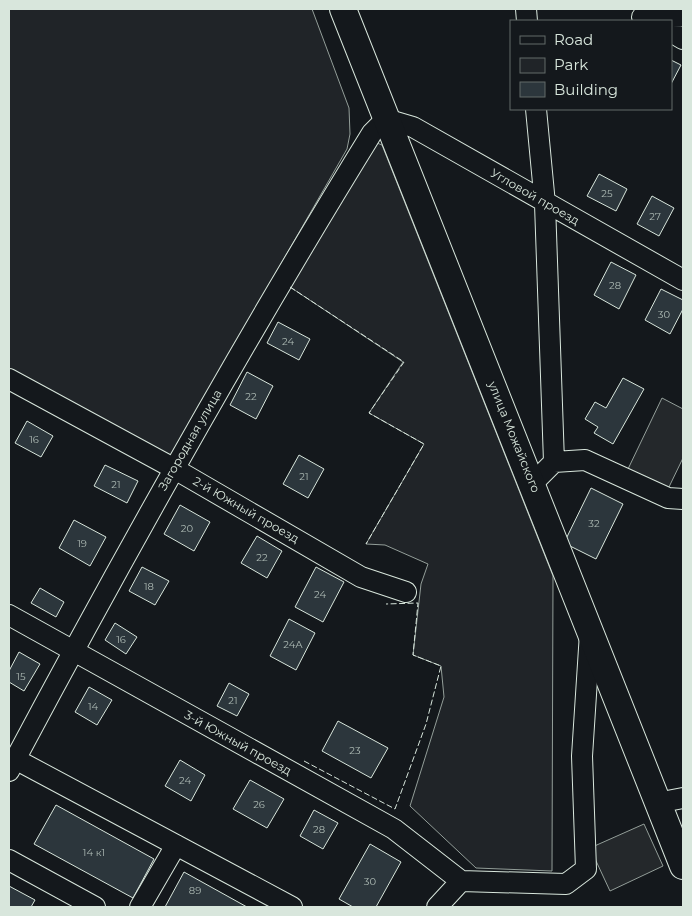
<svg xmlns="http://www.w3.org/2000/svg" width="692" height="916" viewBox="0 0 692 916" font-family="Montserrat,sans-serif">
  <style>
    .green { fill: #202428; stroke: #939e99 }
    .parking { fill: #24282b; stroke: #939e99 }
    .building { fill: #2c363c; stroke: #d8e6dc }
    .lines { fill: none; stroke-linecap: round; stroke-linejoin: round }
    .minor-casing { stroke: #d8e6dc; stroke-width: 22 }
    .major-casing { stroke: #d8e6dc; stroke-width: 28 }
    .minor { stroke: #14181c; stroke-width: 20 }
    .major { stroke: #14181c; stroke-width: 26 }
    .fence { stroke: #d8e6dc; stroke-width: 1; stroke-dasharray: 6 2.5; stroke-linecap: butt }
    .labels { text-anchor: middle; stroke-width: 4; stroke-linejoin: round; paint-order: stroke }
    .number-label { font-size: 10px; fill: #adbab4 }
    .street-label { font-size: 12px; fill: #d8e6dc; stroke: #14181c }
  </style>
  <rect width="100%" height="100%" fill="#14181c"/>
  <path class="green" d="M9 9H312L349 108 350 134 347 149 170 457 9 370Z
    M377 143 382 145 553 576 552 871 476 868 410 806 444 697 441 666 413 655 421 584 428 564 385 545 366 544 424 444 369 413 403 362 290 287Z"/>
  <path class="parking" d="M662 398 683 409V458L668 489 628 469Z
    M644 824 663 866 610 891 590 848Z"/>
  <path class="building" d="M671 60 681 65 671 84Z
    M599 174 627 189 616 211 587 196Z
    M652 196 674 208 659 236 637 224Z
    M611 262 636 275 619 309 594 295Z
    M661 289 683 300V309L670 334 645 320Z
    M278 322 310 339 299 360 267 343Z
    M247 372 273 386 256 419 230 405Z
    M623 378 644 389 613 444 594 433 598 427 585 419 595 402 606 408Z
    M27 421 53 436 41 457 15 443Z
    M299 455 324 469 308 498 283 484Z
    M105 465 138 481 127 503 94 486Z
    M591 488 623 504 596 559 564 543Z
    M180 505 210 522 194 551 164 534Z
    M74 520 106 537 90 566 59 548Z
    M257 536 282 551 267 578 241 563Z
    M142 567 169 581 155 605 129 591Z
    M316 567 344 582 323 622 295 607Z
    M40 588 64 602 56 617 31 603Z
    M289 619 315 633 296 670 270 656Z
    M115 623 137 637 126 654 105 640Z
    M19 652 40 664 24 691 9 682V671Z
    M229 683 249 694 237 716 217 706Z
    M89 687 112 700 97 725 75 712Z
    M338 721 388 748 371 778 322 751Z
    M180 760 205 775 191 801 165 786Z
    M250 780 284 799 267 828 233 809Z
    M56 805 154 859 133 898 34 844Z
    M314 810 338 823 323 849 300 836Z
    M370 844 401 862 376 907H353L339 899Z
    M184 872 247 907H165Z
    M9 886 35 900 31 907H9Z"/>
  <g class="lines">
    <g class="minor-casing">
      <path id="minor" d="M526 9 527 21
        M642 17 683 16
        M671 32 683 39
        M9 379 173 468 361 577 406 592
        M554 462 585 460 668 498 683 499
        M533 483 554 462 545 204 536 109
        M9 615 394 829 461 881
        M15 759 292 907
        M9 771C124 555 243 342 372 133L386 119 413 127 683 280
        M657 803 683 798
        M9 860 95 907
        M140 907 176 845
        M437 907 461 881 566 884 586 869 582 756 590 633"/>
    </g>
    <g class="major-casing">
      <path id="major" d="M343 9 683 866"/>
    </g>
    <use href="#minor" class="minor"/>
    <use href="#major" class="major"/>
    <path class="fence" d="M290 287 404 362 369 413 424 444 366 544
      M304 761 395 809 426 724 441 666 413 655 418 603 386 604"/>
  </g>
  <g class="labels">
    <g class="number-label">
      <text x="607" y="197">25</text>
      <text x="655" y="220">27</text>
      <text x="615" y="289">28</text>
      <text x="664" y="318">30</text>
      <text x="288" y="345">24</text>
      <text x="251" y="400">22</text>
      <text x="34" y="443">16</text>
      <text x="304" y="480">21</text>
      <text x="116" y="488">21</text>
      <text x="594" y="527">32</text>
      <text x="187" y="532">20</text>
      <text x="82" y="547">19</text>
      <text x="262" y="561">22</text>
      <text x="149" y="590">18</text>
      <text x="320" y="598">24</text>
      <text x="121" y="643">16</text>
      <text x="293" y="648">24А</text>
      <text x="21" y="680">15</text>
      <text x="233" y="704">21</text>
      <text x="93" y="710">14</text>
      <text x="355" y="754">23</text>
      <text x="185" y="784">24</text>
      <text x="259" y="808">26</text>
      <text x="319" y="833">28</text>
      <text x="94" y="856">14 к1</text>
      <text x="370" y="885">30</text>
      <text x="195" y="894">89</text>
    </g>
    <g class="street-label">
      <text transform="translate(535 197) rotate(30)" y="4">Угловой проезд</text>
      <text transform="translate(514 437) rotate(68)" y="4">улица Можайского</text>
      <text transform="translate(190 440) rotate(-60)" y="4">Загородная улица</text>
      <text transform="translate(246 510) rotate(30)" y="4">2-й Южный проезд</text>
      <text transform="translate(238 743) rotate(29)" y="4">3-й Южный проезд</text>
    </g>
  </g>
  <rect width="692" height="916" fill="none" stroke="#d8e6dc" stroke-width="20"/>
  <rect x="510" y="20" width="162" height="90" fill="#14181c" stroke="#626a69"/>
  <rect x="520" y="36" width="25" height="8" fill="#14181c" stroke="#626a69"/>
  <text x="554" y="45" font-size="15" fill="#d8e6dc">Road</text>
  <rect x="520" y="58" width="25" height="15" fill="#202428" stroke="#626a69"/>
  <text x="554" y="70" font-size="15" fill="#d8e6dc">Park</text>
  <rect x="520" y="82" width="25" height="15" fill="#2c363c" stroke="#626a69"/>
  <text x="554" y="95" font-size="15" fill="#d8e6dc">Building</text>
</svg>
